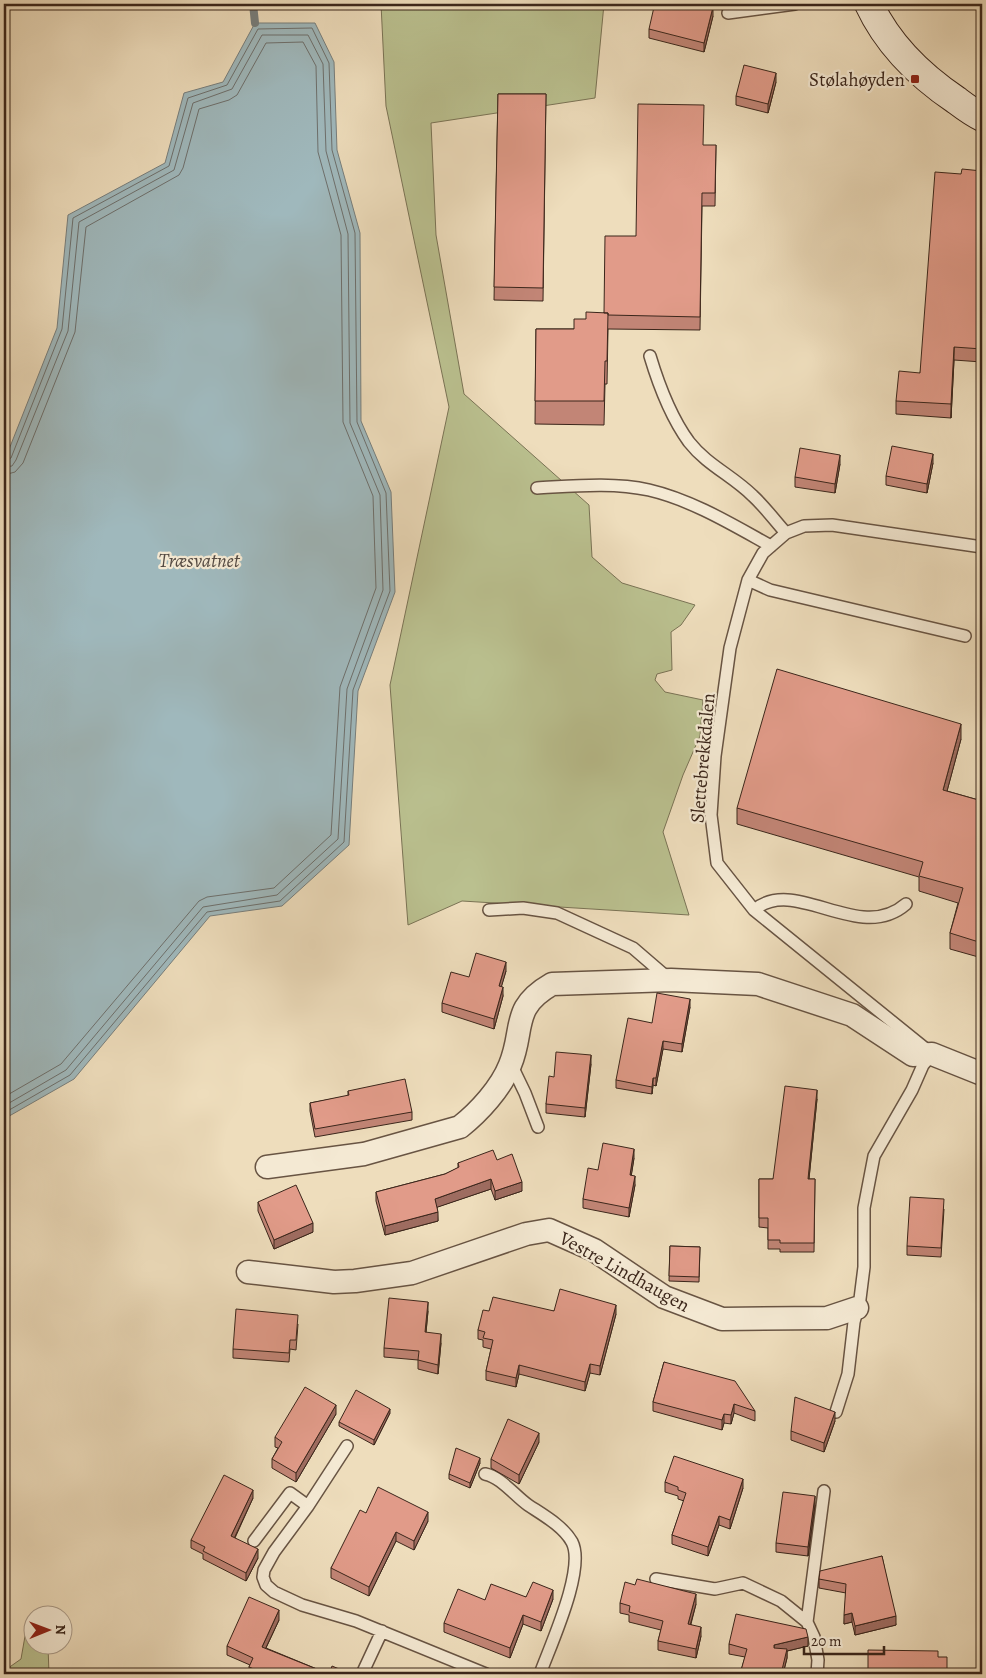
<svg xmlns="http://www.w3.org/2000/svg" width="986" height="1678" viewBox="0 0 986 1678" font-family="Alegreya,serif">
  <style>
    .green { fill: #bac08f; stroke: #7a7355 }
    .water { fill: #9fb8bc; stroke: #777e7c }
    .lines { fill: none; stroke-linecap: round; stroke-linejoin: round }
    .shore { stroke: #6d6f6c; stroke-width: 1 }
    .stream { stroke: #777e7c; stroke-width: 8 }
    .lane-casing { stroke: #685443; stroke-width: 14 }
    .street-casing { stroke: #685443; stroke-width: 25 }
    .secondary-casing { stroke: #3b261b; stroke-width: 30 }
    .lane { stroke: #f4e9d3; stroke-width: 11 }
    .street { stroke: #f4e9d3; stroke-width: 22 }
    .secondary { stroke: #f4e9d3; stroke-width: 28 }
    .wall { fill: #c28576; stroke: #3b261b }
    .shaded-wall { fill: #9e6c60; stroke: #3b261b }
    .building { fill: #e19b89; stroke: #3b261b }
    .poi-dot { fill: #8f2418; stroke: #f4e9d3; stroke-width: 2 }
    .labels { text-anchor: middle; stroke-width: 4.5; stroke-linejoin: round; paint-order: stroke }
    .poi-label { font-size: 19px; fill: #3b261b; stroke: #f4e9d3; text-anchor: end }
    .street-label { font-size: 19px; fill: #3b261b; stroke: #f4e9d3 }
    .water-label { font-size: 20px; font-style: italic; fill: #544a43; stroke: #f4e9d3 }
  </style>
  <rect width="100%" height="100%" fill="#eeddbc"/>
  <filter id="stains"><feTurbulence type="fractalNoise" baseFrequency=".004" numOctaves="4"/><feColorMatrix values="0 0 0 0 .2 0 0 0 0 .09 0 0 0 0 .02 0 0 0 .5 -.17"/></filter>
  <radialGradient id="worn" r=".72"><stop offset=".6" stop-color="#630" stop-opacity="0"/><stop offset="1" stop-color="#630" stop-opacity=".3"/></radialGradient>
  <path class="green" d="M381 4H604L595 98 431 123 436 235 464 394 589 505 592 557 622 583 695 605 681 625 671 632 672 670 657 674 655 680 665 692 703 700 700 736 683 775 663 832 689 915 462 901 408 925 390 685 449 407 386 106Z
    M32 1617V1646H48L49 1674H4V1671L21 1659 28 1619Z"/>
  <path class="water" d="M255 23H315L334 62 337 150 360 233 361 421 391 492 395 592 358 691 349 845 282 906 210 916 74 1079 4 1119V462L57 328 68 215 165 163 184 93 223 82Z"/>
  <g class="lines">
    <path class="shore" d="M4 461 11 458 62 329 73 218 169 166 188 98 227 85 258 29 312 28 329 63 332 150 355 233 357 422 386 493 390 591 353 690 344 842 280 901 207 912 70 1075 4 1113
      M4 467 12 466 16 460 68 331 79 222 174 170 193 103 232 89 262 35H308L323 64 326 151 348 234 350 423 380 495 383 590 347 689 338 839 277 895 203 907 66 1070 4 1106
      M4 475 15 472 23 463 75 332 86 227 179 175 183 168 199 109 229 100 237 95 266 43 303 42 316 66 318 152 341 235 343 422 373 496 376 588 340 687 331 835 274 888 207 897 199 901 61 1064 4 1097"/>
    <path class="stream" d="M253 4 255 23"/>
    <g class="lane-casing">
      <path id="lane" d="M728 13 795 4
        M650 356C659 386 670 416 689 442 707 465 733 476 753 496 765 507 775 521 786 533
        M537 488C574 486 613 482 649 490 692 500 733 525 771 546
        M748 580 770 590 965 636
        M489 910 523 908 557 913 633 948 669 979
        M754 910C796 875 859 945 906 904
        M511 1064 525 1093 538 1127
        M836 1412 848 1374 854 1322 860 1299 864 1267V1208L874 1156 912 1090 923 1065 932 1054 754 910 717 863 711 815 715 756 730 648 748 580 763 553 786 533 804 526 832 525 982 547
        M347 1446 308 1506 274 1552 264 1570 263 1577 266 1585 274 1592 302 1605 356 1621 486 1674
        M485 1474C501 1477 515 1496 528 1505 543 1515 563 1526 572 1542 586 1569 550 1646 540 1674
        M254 1541 290 1493 308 1506
        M656 1579 715 1589 743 1583 781 1601 807 1622 814 1637 818 1660 817 1674
        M807 1622 824 1491
        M362 1674 382 1631"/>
    </g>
    <g class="street-casing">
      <path id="street" d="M267 1167 364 1154 460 1127C479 1112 501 1088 510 1065 525 1029 510 1008 552 984L671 980 758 984 852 1015 913 1055 932 1054 982 1074
        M248 1272 334 1282 355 1281 412 1273 526 1234 549 1230 594 1250 664 1297 722 1319 827 1318 857 1308"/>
    </g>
    <g class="secondary-casing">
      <path id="secondary" d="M869 4C888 45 919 75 956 100 964 106 973 113 982 117"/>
    </g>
    <use href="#lane" class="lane"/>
    <use href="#street" class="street"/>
    <use href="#secondary" class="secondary"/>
  </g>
  <path class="wall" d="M713 16 704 52 649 38V29Z
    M776 82 768 113 736 105V96Z
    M498 94H546L543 301 494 300Z
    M716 145 715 206H702L700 330 608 329 607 384H605L604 425 535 424 536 329H574L586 319 604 313 636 236Z
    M982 171V362L954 360 951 418 896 414V401L920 373 961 174Z
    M933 463 927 493 886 485V476Z
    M840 464 835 493 795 487V477Z
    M961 739 947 791 982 801V958L950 949V933L958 903 919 891V877L737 824V808Z
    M506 971 501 987 503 996 494 1029 442 1012V1003Z
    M690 1007 682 1052 663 1049 656 1086 653 1085 652 1094 616 1088V1080L652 1023Z
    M591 1064 585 1117 546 1113V1104L554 1077Z
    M348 1091 412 1112V1120L315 1137 310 1111V1103L348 1096Z
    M817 1099 809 1179H815L814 1252H780V1249H768V1228L759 1227V1179H773Z
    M634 1158 631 1176 635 1185 629 1217 583 1208V1199L598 1170Z
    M497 1160 522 1191 495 1200 491 1189 437 1207 438 1221 385 1235 376 1201V1192L445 1174 458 1168V1163Z
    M258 1202 313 1232 274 1249 258 1211Z
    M944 1209 941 1257 907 1255V1246Z
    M670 1246 700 1247 699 1282 669 1281Z
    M428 1311 426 1333 441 1343 438 1374 418 1369V1360L384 1357V1348Z
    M489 1311H554L616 1314 600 1375 590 1373 585 1391 519 1374 516 1387 486 1380V1371L491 1349 483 1347V1340L478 1339V1330Z
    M298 1324 296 1350 290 1349 289 1362 233 1358V1349Z
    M664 1362 755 1411V1421L734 1413 731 1424 724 1423 722 1430 653 1411V1402Z
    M390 1413 374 1445 339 1426V1422Z
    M336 1414 296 1482 272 1468V1459L278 1448 275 1447V1437Z
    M835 1421 824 1452 791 1440V1431Z
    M539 1442 519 1484 491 1468V1459Z
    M480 1463 470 1488 449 1479V1474Z
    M665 1482 743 1488 730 1529 719 1525 708 1556 672 1544V1535L684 1501 678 1499V1496L665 1492Z
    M253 1498 235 1538 258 1558 246 1581 203 1559V1554L191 1548V1540Z
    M815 1505 808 1556 776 1552V1543Z
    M366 1513 428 1521 414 1550 396 1541 369 1596 331 1578V1568Z
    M882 1556 896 1625 855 1635 852 1622 844 1624 846 1593 819 1588V1579Z
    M526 1597 553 1599 541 1631 523 1624 510 1658 444 1632V1623L485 1600Z
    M620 1603 696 1604 691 1624 701 1636 696 1658 658 1650V1641L661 1630 629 1622V1615L620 1613Z
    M279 1620 266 1648 329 1674H351H249V1667L250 1665 227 1655V1646Z
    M729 1644 808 1646 787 1651V1658L783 1674H740L745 1657 729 1654Z"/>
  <path class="shaded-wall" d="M713 7V16L704 52V43Z
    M776 73V82L768 113V104Z
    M954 347V360L951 418V404Z
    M933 454V463L927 493V484Z
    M840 455V464L835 493V484Z
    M961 724V739L943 806V790Z
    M506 962V971L499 995V986Z
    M503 987V996L494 1029V1019Z
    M690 999V1007L682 1052V1044Z
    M663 1041V1049L656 1086V1078Z
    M591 1055V1064L585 1117V1108Z
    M653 1078V1085L652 1094V1087Z
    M817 1090V1099L808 1188V1179Z
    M634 1149V1158L630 1184V1175Z
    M635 1176V1185L629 1217V1208Z
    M491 1179V1189L435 1208V1199Z
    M522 1182V1191L495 1200V1191Z
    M438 1212V1221L385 1235V1226Z
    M313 1223V1232L274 1249V1240Z
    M428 1302V1311L425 1342V1332Z
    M616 1305V1314L600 1375V1366Z
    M441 1334V1343L438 1374V1365Z
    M590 1364V1373L585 1391V1382Z
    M519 1365V1374L516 1387V1378Z
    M734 1404V1413L731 1424V1415Z
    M336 1405V1414L296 1482V1473Z
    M390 1409V1413L374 1445V1440Z
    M835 1412V1421L824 1452V1443Z
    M724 1414V1423L722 1430V1420Z
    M539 1433V1442L519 1484V1475Z
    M480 1458V1463L470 1488V1483Z
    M743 1479V1488L730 1529V1520Z
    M253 1490V1498L231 1545V1536Z
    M815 1496V1505L808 1556V1547Z
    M428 1512V1521L414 1550V1541Z
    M719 1516V1525L708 1556V1547Z
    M396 1532V1541L369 1596V1587Z
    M258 1549V1558L246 1581V1573Z
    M553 1590V1599L541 1631V1622Z
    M696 1594V1604L688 1633V1624Z
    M279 1610V1620L262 1656V1647Z
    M852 1613V1622L844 1624V1615Z
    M523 1615V1624L510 1658V1648Z
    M896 1616V1625L855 1635V1626Z
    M701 1627V1636L696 1658V1649Z
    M808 1637V1646L787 1651V1658L783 1674H781L774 1655V1645Z"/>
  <path class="building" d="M657 4H700L713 7 704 43 649 29 654 7 656 8Z
    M744 65 776 73 768 104 736 96Z
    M498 94H546L543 288 494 287Z
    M638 104 704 105 703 145H716L715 193H702L700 317 608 315V313H604L605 236H636Z
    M962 169 982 171V349L954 347 951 404 896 401 899 371 920 373 935 172 961 174Z
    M586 312 608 313 607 361H605L604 401H535L536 329H574V319H586Z
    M892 446 933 454 927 484 886 476Z
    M800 448 840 455 835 484 795 477Z
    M777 669 961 724 943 790 982 801V943L950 933 963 888 919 876 923 862 737 808Z
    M476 953 506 962 499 986 503 987 494 1019 442 1003 451 972 469 977Z
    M657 993 690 999 682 1044 663 1041 656 1078H653L652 1087 616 1080 628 1018 652 1023Z
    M556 1052 591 1055 585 1108 546 1104 549 1076 554 1077Z
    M405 1079 412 1112 315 1129 310 1103 349 1095 348 1091Z
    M785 1086 817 1090 808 1179H815L814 1243H780V1240H768V1218H759V1179H773Z
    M603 1143 634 1149 630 1175 635 1176 629 1208 583 1199 588 1168 598 1170Z
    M493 1150 497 1160 512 1154 522 1182 495 1191 491 1179 435 1199 438 1212 385 1226 376 1192 445 1174 459 1167 458 1163Z
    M296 1185 313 1223 274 1240 258 1202Z
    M910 1197 944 1199 941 1248 907 1246Z
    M670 1246 700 1247 699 1277 669 1276Z
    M560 1289 616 1305 600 1366 590 1364 585 1382 519 1365 516 1378 486 1371 493 1340 483 1338 485 1332 478 1330 483 1310 489 1311 493 1297 554 1311Z
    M389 1298 428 1302 425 1332 441 1334 438 1365 418 1360 419 1351 384 1348Z
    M236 1309 298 1315 296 1340H290L289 1353 233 1349Z
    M664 1362 735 1381 755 1411 734 1404 731 1415 724 1414 722 1420 653 1402Z
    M305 1387 336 1405 296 1473 272 1459 282 1442 275 1437Z
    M356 1390 390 1409 374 1440 339 1422Z
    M795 1397 835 1412 824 1443 791 1431Z
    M508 1419 539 1433 519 1475 491 1459Z
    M456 1448 480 1458 470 1483 449 1474Z
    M674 1456 743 1479 730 1520 719 1516 708 1547 672 1535 686 1493 678 1490V1487L665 1482Z
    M224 1475 253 1490 231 1536 258 1549 246 1573 203 1551 205 1547 191 1540Z
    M378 1487 428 1512 414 1541 396 1532 369 1587 331 1568 360 1510 366 1513Z
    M783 1492 815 1496 808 1547 776 1543Z
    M882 1556 896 1616 855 1626 852 1613 844 1615 846 1584 819 1579 820 1571Z
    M637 1579 696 1594 688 1624 701 1627 696 1649 658 1641 663 1621 629 1612 630 1606 620 1603 625 1582 635 1585Z
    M533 1582 553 1590 541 1622 523 1615 510 1648 444 1623 458 1589 485 1600 491 1584 526 1597Z
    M249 1597 279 1610 262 1647 329 1674 332 1666 351 1674H266L249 1667 253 1658 227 1646Z
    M736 1614 806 1629 808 1637 774 1645V1648L787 1649 781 1674H740L747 1649 729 1644Z
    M868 1650 938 1651V1657H947V1674H868Z
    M410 1670 419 1674H408Z"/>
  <rect class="poi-dot" x="910" y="74" width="10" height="10" rx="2.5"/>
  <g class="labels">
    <g class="poi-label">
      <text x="905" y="86">Stølahøyden</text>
    </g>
    <g class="street-label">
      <text transform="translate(702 758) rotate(-85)" y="7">Slettebrekkdalen</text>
      <text transform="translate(625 1271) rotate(29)" y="7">Vestre Lindhaugen</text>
    </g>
    <g class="water-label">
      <text x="199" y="567">Træsvatnet</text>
    </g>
  </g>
  <rect width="986" height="1678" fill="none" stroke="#eeddbc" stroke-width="20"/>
  <rect x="5" y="5" width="976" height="1668" fill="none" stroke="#3b261b" stroke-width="2.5"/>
  <rect x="10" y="10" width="966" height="1658" fill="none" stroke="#3b261b"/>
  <g transform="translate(48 1630) rotate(89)"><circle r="24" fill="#f4e9d3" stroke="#aa9b89"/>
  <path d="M0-4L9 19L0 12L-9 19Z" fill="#8f2418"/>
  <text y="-8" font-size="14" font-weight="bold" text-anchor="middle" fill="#3b261b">N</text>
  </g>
  <path d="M804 1646v8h80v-8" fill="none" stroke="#3b261b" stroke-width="2.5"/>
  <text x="811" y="1646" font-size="15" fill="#3b261b" stroke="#f4e9d3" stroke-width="4" paint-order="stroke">20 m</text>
  <rect width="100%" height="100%" filter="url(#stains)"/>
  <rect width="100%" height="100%" fill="url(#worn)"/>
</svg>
